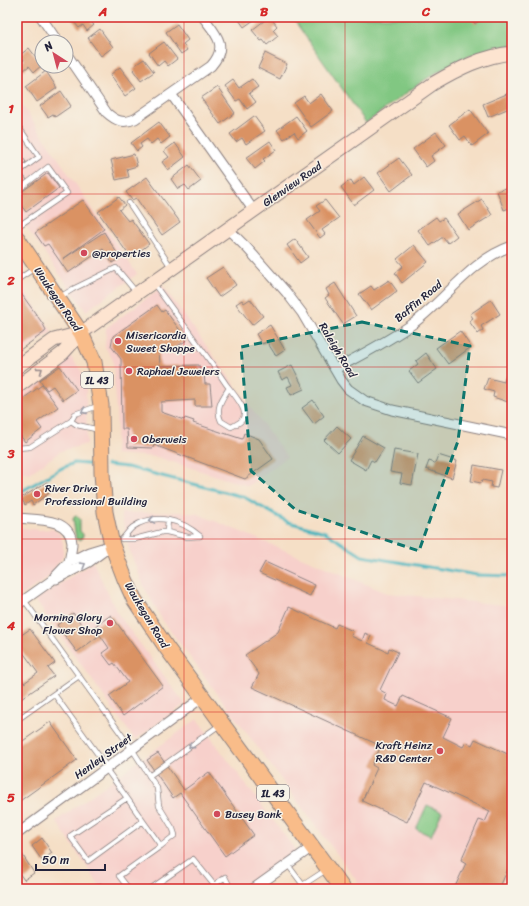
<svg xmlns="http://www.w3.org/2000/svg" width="529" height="906" viewBox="0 0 529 906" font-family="Sriracha,sans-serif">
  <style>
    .built { fill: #f7d0cb }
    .green { fill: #81c782; stroke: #52745e }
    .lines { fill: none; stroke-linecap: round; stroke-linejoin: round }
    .stream { stroke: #45b4be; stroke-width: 3 }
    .building { fill: #da9263 }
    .lane-casing { stroke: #8c8080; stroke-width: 6 }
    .street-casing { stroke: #8c8080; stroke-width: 11 }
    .secondary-casing { stroke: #8c8080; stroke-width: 15 }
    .primary-casing { stroke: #8c8080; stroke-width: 17 }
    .lane { stroke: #fff; stroke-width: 4.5 }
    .street { stroke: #fff; stroke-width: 9 }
    .secondary { stroke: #fde4d0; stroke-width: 13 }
    .primary { stroke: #f9bc89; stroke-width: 15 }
    .oneway { stroke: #9a8d8d }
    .oneway2 { stroke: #9c9ca7 }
    .marked { fill: #0f766e; fill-opacity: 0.2; stroke: #0f766e; stroke-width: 3; stroke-dasharray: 8 5; stroke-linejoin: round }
    .grid { fill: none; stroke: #d62828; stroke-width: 1; stroke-opacity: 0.55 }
    .poi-dot { fill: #d1495b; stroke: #f7f3e8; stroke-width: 1.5 }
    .labels { text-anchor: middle; stroke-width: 3; stroke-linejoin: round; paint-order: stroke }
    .shield { fill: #f7f3e8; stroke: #62616f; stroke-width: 1 }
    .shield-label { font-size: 10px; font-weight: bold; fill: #22223b }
    .street-label { font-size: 11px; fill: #22223b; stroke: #f7f3e8 }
    .poi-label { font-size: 11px; fill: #22223b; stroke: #f7f3e8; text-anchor: start }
    .neatline { fill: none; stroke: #d62828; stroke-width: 1.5 }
    .grid-label { font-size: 13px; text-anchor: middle; font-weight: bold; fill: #d62828 }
  </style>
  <rect width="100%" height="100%" fill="#f7f3e8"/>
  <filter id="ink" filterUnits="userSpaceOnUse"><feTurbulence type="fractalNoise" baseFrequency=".025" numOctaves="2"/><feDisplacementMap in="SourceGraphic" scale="8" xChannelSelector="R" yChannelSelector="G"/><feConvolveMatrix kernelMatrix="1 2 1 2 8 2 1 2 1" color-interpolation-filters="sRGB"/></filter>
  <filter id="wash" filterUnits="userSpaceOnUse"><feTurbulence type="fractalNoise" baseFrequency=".012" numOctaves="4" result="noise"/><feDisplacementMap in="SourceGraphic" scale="16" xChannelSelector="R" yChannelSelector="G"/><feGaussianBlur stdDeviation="0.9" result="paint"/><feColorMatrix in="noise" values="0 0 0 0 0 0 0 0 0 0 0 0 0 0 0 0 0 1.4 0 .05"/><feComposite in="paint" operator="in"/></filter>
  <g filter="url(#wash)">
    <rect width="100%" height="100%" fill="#f5dfc6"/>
    <path class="built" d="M17 98 137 274 86 311 17 214Z
      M17 279 52 332 17 356Z
      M163 286 287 457 248 486 157 457 115 454 117 426 113 360 105 347 106 328Z
      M70 356 82 372 86 390 87 444 61 451 30 473 17 471V398L32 387 38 379Z
      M181 512 198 514 387 593 512 606V889H363L161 618 144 587 130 552 121 513Z
      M17 527 39 530 53 529 60 534 63 543V556L50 576 17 599Z
      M93 562 118 614 185 704 135 740 35 600Z
      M197 719 296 851 241 889H102L56 821Z"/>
    <path class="green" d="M292 17H512V46C455 50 410 91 366 123Z
      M75 516H77L80 519V531L83 534V537L79 540 76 539 73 519Z
      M427 805 442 812 431 836 416 829Z"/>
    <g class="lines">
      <path class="stream" d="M107 465 127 467 244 497 288 522 325 532 362 556 477 575 512 576
        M17 493 22 491 62 468 74 463 98 465"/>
    </g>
    <g id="blocks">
      <path class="building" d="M70 17H95L90 21 94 25 87 31 83 25 79 28Z
        M237 17H258L244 27Z
        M269 17H270L277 26 273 30 278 36 267 45 263 40 261 41 252 30Z
        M470 17H485L475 24Z
        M177 24 188 40 183 44 187 50 181 54 166 32Z
        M100 29 113 47 101 56 88 38Z
        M164 42 177 59 168 66 164 61 158 66 149 53Z
        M29 48 42 65 34 72 29 66 24 70 19 64 24 60 20 55Z
        M265 53 287 64 280 79 258 68Z
        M144 59 154 72 141 81 133 70 136 67 135 65Z
        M120 67 136 88 125 96 110 75Z
        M46 71 57 88 37 102 26 86Z
        M252 79 258 87 249 93 256 102 247 109 240 99 236 101 225 86 233 80 239 88Z
        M217 87 235 113 220 124 201 98Z
        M61 91 71 106 55 117 53 114 48 117 40 106Z
        M509 93 512 100V107L488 117 483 104Z
        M321 94 333 111 311 127 294 103 304 96 309 103Z
        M470 109 488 134 472 146 465 136 460 140 449 125Z
        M254 116 265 131 246 144 242 138 236 142 230 134Z
        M296 116 307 131 298 138 294 132 284 139 277 130Z
        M159 122 170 137 161 144 157 139 151 144 147 139 140 144 142 147 137 151 131 143Z
        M436 132 446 145 431 156 434 161 426 167 413 149Z
        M270 141 276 150 263 159 265 161 255 169 246 158Z
        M175 143 185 157 168 170 162 162 169 157 164 151Z
        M17 150 26 162 17 169Z
        M134 154 137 166 127 169 129 177 116 180 111 160Z
        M399 158 412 175 391 191 378 173Z
        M189 165 201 181 189 190 185 185 178 189 171 179Z
        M48 173 59 188 26 212 17 200V195Z
        M23 175 28 181 17 189V179Z
        M147 177 180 222 162 235 136 198 132 200 126 192Z
        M364 177 374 190 354 205 341 187 351 180 354 185Z
        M509 187 512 193V207L504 210 497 191Z
        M119 197 125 205 119 210 128 221 131 219 149 244 131 258 98 212Z
        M482 199 492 215 468 230 458 214Z
        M83 200 104 229 63 259 104 232 120 258 112 263 103 249 68 273 48 244 44 246 35 233Z
        M325 200 339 218 322 230 325 234 320 238 307 220 320 211 316 206Z
        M436 217 439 221 444 218 457 236 448 243 443 237 430 246 418 230Z
        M295 239 308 257 300 263 287 245Z
        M414 245 428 262 402 283 395 273 403 266 397 259Z
        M223 267 236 285 219 297 206 278Z
        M389 280 397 291 371 310 359 294 371 286 374 290Z
        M335 283 356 316 343 324 325 298 329 295 326 289Z
        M20 292 43 324 46 330 45 332 17 352V294Z
        M250 299 263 316 252 325 236 304 242 300 244 303Z
        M491 300 500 314 481 326 483 330 478 334 469 321 473 318 470 314Z
        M157 305 162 312 165 310 187 340 169 352 165 346 159 350 160 366 199 365 200 373H204L205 384H210L212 406H195V400L161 402V412L184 420 185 418 194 421 193 423 242 439 244 433 259 439 273 459 245 479 154 445 153 448 128 447 127 429H122L121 359 111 346 113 336Z
        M270 325 285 350 276 356 267 342 262 344 256 334Z
        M460 331 471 347 448 364 436 348Z
        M426 353 437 369 418 383 409 371 418 364 416 361Z
        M292 365 304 389 291 395 287 387 292 385 288 377 282 380 278 372Z
        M60 366 77 390 63 400 53 386 47 390 40 380Z
        M506 376 512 378V388L508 402 493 397 494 392 484 389 488 378 504 382Z
        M42 385 58 407 37 422 42 429 25 442 17 431V403Z
        M313 400 324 416 314 424 302 408Z
        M337 426 351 439 338 453 324 440Z
        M363 436 384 448 375 462 371 460 366 470 349 460Z
        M394 450 418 454 412 485 400 483 402 474 390 472Z
        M438 455 457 461 452 478 426 469 429 461 435 463Z
        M474 465 501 470 497 488 491 487 492 482 482 480 481 483 471 481Z
        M47 482 52 491 33 505 31 501 25 505 21 498Z
        M265 562 315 585 310 596 259 573Z
        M289 607 335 628 337 624 353 631 351 636 362 641 365 633 371 636 368 643 388 652 389 648 398 652 380 690 387 694 385 700 398 706 403 696 452 718 443 737 463 747 466 742 472 745 475 739 512 756V860L499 889H454L466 863 461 860 479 820 485 822 490 811 426 782 407 822 362 801 377 768 372 765 381 746 252 687 259 674 245 655 278 632Z
        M73 613 87 632 111 615 163 686 123 716 109 696 128 682 114 663 111 665 102 653 109 648 100 635 77 652 57 625Z
        M30 629 55 663 48 668 54 676 21 699 17 693V672L24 683 38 673 17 644V638Z
        M50 722 77 760 17 803V745Z
        M158 753 184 790 209 772 254 835 225 856 180 793 173 798 147 760Z
        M42 838 52 853 48 856 49 857 43 862 32 846Z
        M20 851 34 873 24 880 17 870V854Z"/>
    </g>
  </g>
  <g filter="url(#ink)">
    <use href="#blocks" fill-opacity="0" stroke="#8c8080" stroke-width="1"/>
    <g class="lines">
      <g class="lane-casing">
        <path id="lane" d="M17 173 39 157 18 126
          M17 191 48 167 67 193 17 227
          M129 203 171 267
          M17 280 35 268
          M154 284C178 317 203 350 226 384 231 391 244 405 244 413 245 421 237 424 231 427L221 421C215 408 222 399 229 388
          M60 297 73 289 116 268 136 292
          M71 421 77 425 100 430
          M17 448 30 447 71 421 75 414 98 406
          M167 532 168 520
          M122 539C126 535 129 530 133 527 155 512 182 520 200 536
          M122 539H135L162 532H167L188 537 200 536
          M24 600 132 749 157 788 159 806 173 829 175 835 161 846
          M54 694 107 767
          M17 720 79 676
          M106 769 127 798 70 836 88 861 143 821 161 846 119 876 129 889
          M149 776 221 724
          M127 798 143 821
          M288 865 303 885 302 888
          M95 889 100 886
          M150 889 193 859 214 885
          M209 889 225 877 231 889
          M306 889 303 885 326 870"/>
      </g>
      <g class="street-casing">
        <path id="street" d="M41 17 58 42
          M66 53 107 113C116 121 123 124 135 119L211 66C229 46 216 34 203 17
          M171 94 254 211
          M228 229 248 249 286 292 302 313 341 380 348 389 365 401 392 410 512 435
          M335 369C361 355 389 341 414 323 447 298 471 260 512 246
          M17 518C36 520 70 517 72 543 72 549 70 556 69 562
          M56 579 89 562 108 548
          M17 605 51 581 69 562 89 552 112 545
          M17 834 203 697
          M253 889 312 847"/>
      </g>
      <g class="secondary-casing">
        <path id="secondary" d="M17 367 54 340 81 333
          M17 387 63 353 81 333 434 83C458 69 483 56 512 53"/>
      </g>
      <g class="primary-casing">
        <path id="primary" d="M17 238 81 333 94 362 101 405 102 473 105 512 112 545 125 579 134 599 166 647 343 889"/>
      </g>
      <use href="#lane" class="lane"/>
      <use href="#street" class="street"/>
      <use href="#secondary" class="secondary"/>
      <use href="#primary" class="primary"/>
    </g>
    <defs><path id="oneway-chevron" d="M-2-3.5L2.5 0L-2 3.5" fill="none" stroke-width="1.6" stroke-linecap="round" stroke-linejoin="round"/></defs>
    <use class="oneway" href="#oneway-chevron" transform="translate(40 370) rotate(-36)"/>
    <g class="oneway2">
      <use href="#oneway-chevron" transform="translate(84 411) rotate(159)"/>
      <use href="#oneway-chevron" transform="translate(152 520) rotate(171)"/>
      <use href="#oneway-chevron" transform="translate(83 565) rotate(-30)"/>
      <use href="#oneway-chevron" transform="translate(191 746) rotate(144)"/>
    </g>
  </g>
  <path class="marked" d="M362 322 470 346 458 441 419 551 296 510 251 471 241 347Z"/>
  <path class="grid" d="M184 17V889M345 17V889M17 194H512M17 367H512M17 539H512M17 712H512"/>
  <g class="poi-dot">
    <circle cx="84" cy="253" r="4"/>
    <circle cx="118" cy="341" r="4"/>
    <circle cx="129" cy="371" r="4"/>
    <circle cx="134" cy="439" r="4"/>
    <circle cx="37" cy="494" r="4"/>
    <circle cx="110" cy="623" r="4"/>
    <circle cx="440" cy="751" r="4"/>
    <circle cx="217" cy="814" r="4"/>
  </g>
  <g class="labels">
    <g class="shield">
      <rect x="81" y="372" width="32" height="16" rx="3"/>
      <rect x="257" y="785" width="32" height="16" rx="3"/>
    </g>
    <g class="shield-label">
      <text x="97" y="384">IL 43</text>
      <text x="273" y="797">IL 43</text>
    </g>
    <g class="street-label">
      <text transform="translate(292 184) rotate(-35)" y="4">Glenview Road</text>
      <text transform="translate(58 299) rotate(56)" y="4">Waukegan Road</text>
      <text transform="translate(418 301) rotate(-40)" y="4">Baffin Road</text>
      <text transform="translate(338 350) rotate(59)" y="4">Raleigh Road</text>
      <text transform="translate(147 615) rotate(59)" y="4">Waukegan Road</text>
      <text transform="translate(103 756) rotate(-36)" y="4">Henley Street</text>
    </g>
    <g class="poi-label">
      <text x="92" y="257">@properties</text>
      <text x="126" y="339">Misericordia<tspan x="126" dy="13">Sweet Shoppe</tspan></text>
      <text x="137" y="375">Raphael Jewelers</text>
      <text x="142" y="443">Oberweis</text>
      <text x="45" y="492">River Drive<tspan x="45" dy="13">Professional Building</tspan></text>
      <text x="102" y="621" text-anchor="end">Morning Glory<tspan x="102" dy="13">Flower Shop</tspan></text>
      <text x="432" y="749" text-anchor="end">Kraft Heinz<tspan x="432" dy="13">R&amp;D Center</tspan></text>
      <text x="225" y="818">Busey Bank</text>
    </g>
  </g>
  <rect width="529" height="906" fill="none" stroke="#f7f3e8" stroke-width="44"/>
  <g transform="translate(54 54) rotate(324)"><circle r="19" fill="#f7f3e8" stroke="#a29fa3"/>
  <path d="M0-3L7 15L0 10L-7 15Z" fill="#d1495b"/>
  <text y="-6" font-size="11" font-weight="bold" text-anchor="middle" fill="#22223b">N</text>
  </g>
  <path d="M36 864v6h69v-6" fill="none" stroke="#22223b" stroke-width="2"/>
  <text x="42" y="864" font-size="12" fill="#22223b" stroke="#f7f3e8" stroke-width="3" paint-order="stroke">50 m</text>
  <rect x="22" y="22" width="485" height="862" class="neatline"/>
  <g class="grid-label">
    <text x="103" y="16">A</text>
    <text x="264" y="16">B</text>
    <text x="426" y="16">C</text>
    <text x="11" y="113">1</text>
    <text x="11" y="285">2</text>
    <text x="11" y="458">3</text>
    <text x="11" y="630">4</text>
    <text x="11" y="802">5</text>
  </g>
</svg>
